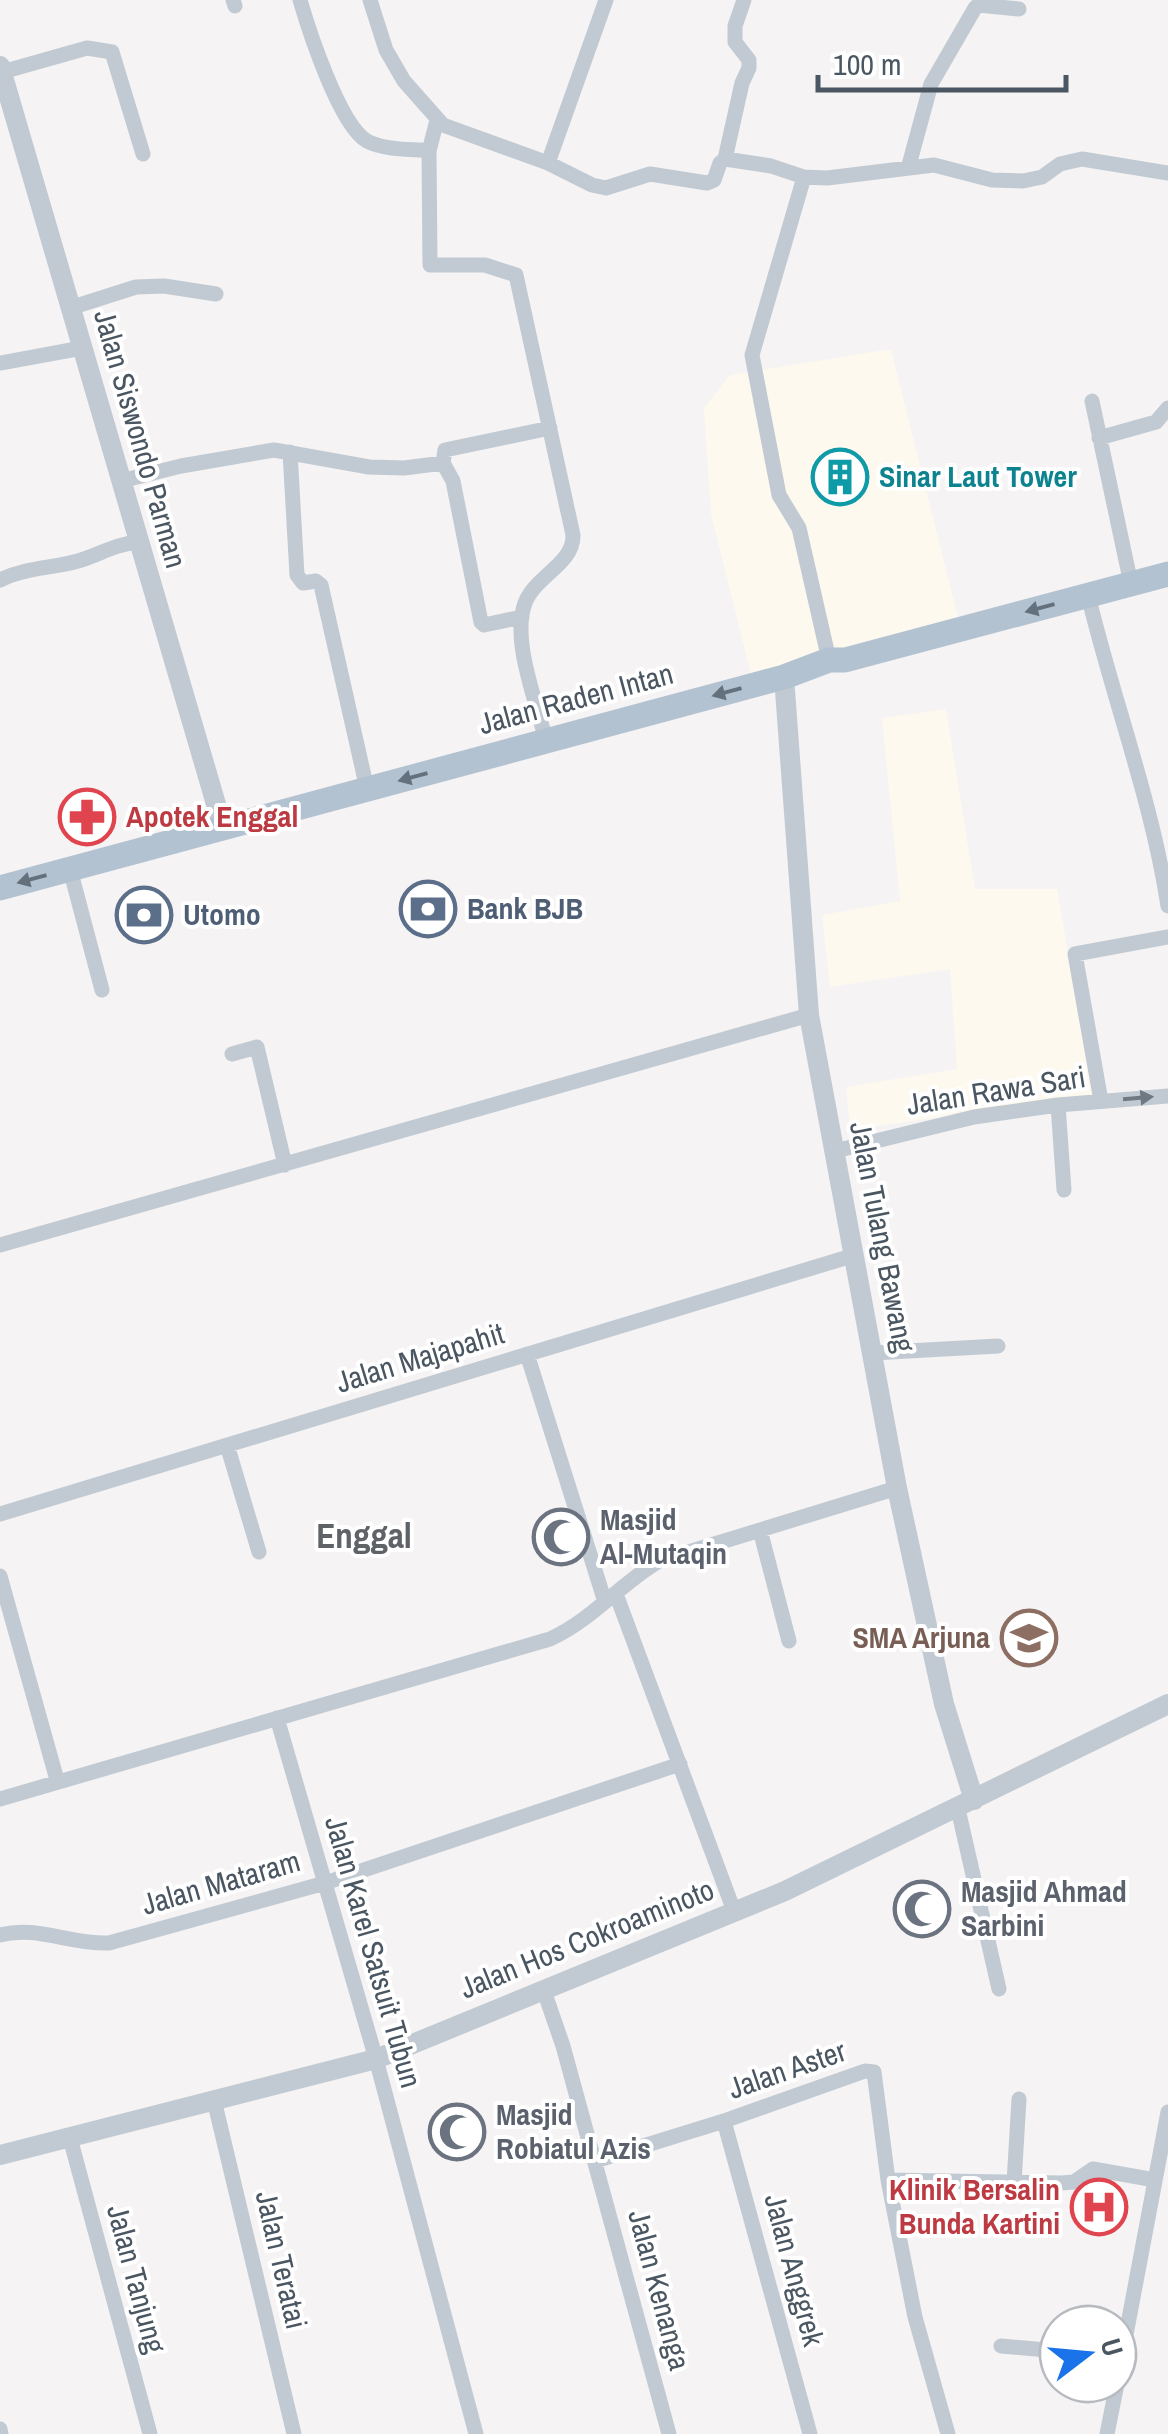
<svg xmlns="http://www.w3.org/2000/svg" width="1168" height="2434" viewBox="0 0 1168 2434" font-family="'Archivo Narrow',sans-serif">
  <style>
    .commercial { fill: #fdf9ef }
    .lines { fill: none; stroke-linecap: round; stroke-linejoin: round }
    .minor { stroke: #c1cad2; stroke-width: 15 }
    .tertiary { stroke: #c1cad2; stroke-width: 20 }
    .primary { stroke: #b3c2d1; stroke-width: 25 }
    .oneway { fill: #64717d }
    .oneway2 { fill: #6e7983 }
    .labels { text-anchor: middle; stroke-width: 8; stroke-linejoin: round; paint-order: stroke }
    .street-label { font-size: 30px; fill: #4a5661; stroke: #fff }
    .culture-label { font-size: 30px; font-weight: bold; fill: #0d838f; stroke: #fff; text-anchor: start }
    .health-label { font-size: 30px; font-weight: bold; fill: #be3a42; stroke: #fff; text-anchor: start }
    .service-label { font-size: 30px; font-weight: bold; fill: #4e5e75; stroke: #fff; text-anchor: start }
    .worship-label { font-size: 30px; font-weight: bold; fill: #5b616d; stroke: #fff; text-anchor: start }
    .education-label { font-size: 30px; font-weight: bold; fill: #785e54; stroke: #fff; text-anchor: end }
    .quarter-label { font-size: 35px; font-weight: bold; fill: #5f6368; stroke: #fff }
  </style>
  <rect width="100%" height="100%" fill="#f5f3f3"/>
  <path class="commercial" d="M891 349 959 621 751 675 711 514 704 408 730 375Z
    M946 709 975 889H1057L1093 1095 850 1130 846 1087 957 1069 950 969 830 987 822 915 900 901 882 718Z"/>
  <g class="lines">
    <path class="minor" d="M233 0 235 6
      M300 0C309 31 340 126 367 141 383 150 411 149 429 151
      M370 0 386 50 404 81 443 125 548 163 592 185 606 188 650 174 707 183 714 180 720 163 725 159 771 166 804 177 827 178 934 165 992 180 1023 181 1042 177 1060 164 1082 159 1168 173
      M2 72 87 48 112 52 143 154
      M437 120 429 151 430 265H485L516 275 573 535C574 564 535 576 525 603 511 640 537 703 546 741
      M725 159 742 83 749 68V60L735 42V26L744 0
      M548 163 606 0
      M909 165 931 84 975 8 978 5 1019 9
      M804 177 752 355 779 495 799 528 829 660
      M70 308 136 287 164 286 216 294
      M0 363 82 348
      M1092 401 1131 584
      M1099 438 1156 422 1168 408
      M290 452 297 575 303 583 316 581 321 585 367 789
      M121 481 181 466 274 450 369 467 404 468 443 463
      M0 580C23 568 53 568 78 561 102 554 111 545 139 542
      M1088 595C1113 699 1152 801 1168 906
      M522 617 484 625 481 622 453 481 443 463 445 450 550 428
      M70 869 102 990
      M232 1054 257 1047 285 1165
      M1101 1101 1075 954 1168 937
      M1058 1105 1064 1190
      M835 1151 974 1117 1058 1105 1168 1096
      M0 1245 809 1015
      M873 1353 998 1346
      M527 1354 605 1602
      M227 1445 259 1552
      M0 1514 855 1255
      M760 1530 789 1641
      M0 1576 57 1780
      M616 1594 734 1911
      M277 1718 376 2059 476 2434
      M0 1799 550 1639C592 1620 620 1584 659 1561L897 1488
      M958 1809 999 1989
      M0 1935C36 1925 72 1945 109 1943L325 1883 680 1764
      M543 1988 563 2046 669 2434
      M214 2100 294 2434
      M724 2121 810 2434
      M70 2138 150 2434
      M595 2161 724 2121 865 2071 874 2072 888 2180 915 2317 948 2434
      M888 2180 1061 2183 1074 2182 1093 2169 1155 2180
      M1014 2183 1019 2099
      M1001 2346 1058 2351
      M1118 2377 1168 2112
      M0 2429 1 2434
      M1107 2434 1117 2384"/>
    <path class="tertiary" d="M0 66 223 828
      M784 677 809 1015 897 1488 944 1704 974 1800
      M0 2155 376 2059 785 1891 1168 1704"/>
    <path class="primary" d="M0 888 784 677 829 660H845L1168 574"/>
  </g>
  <defs><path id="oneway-solid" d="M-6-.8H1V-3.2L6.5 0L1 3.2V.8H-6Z" transform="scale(2.5)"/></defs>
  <g class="oneway">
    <use href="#oneway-solid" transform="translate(1040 608) rotate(165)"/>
    <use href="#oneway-solid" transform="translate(727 692) rotate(165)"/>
    <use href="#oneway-solid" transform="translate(413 777) rotate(165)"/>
    <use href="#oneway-solid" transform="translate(32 879) rotate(165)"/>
  </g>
  <use class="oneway2" href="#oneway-solid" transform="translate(1138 1098) rotate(-5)"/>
  <defs>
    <g id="building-ring" transform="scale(2.875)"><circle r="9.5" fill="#fff" stroke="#0f9aa8" stroke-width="1.5"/><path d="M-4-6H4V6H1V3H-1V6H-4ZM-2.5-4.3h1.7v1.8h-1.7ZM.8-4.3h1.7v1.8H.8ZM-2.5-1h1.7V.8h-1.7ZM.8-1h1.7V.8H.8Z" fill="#0f9aa8"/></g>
    <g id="pharmacy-ring" transform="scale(2.875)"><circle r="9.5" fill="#fff" stroke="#e0444e" stroke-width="1.5"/><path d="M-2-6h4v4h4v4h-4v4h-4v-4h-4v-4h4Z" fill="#e0444e"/></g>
    <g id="bank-ring" transform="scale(2.875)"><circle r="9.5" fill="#fff" stroke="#5c6f8a" stroke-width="1.5"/><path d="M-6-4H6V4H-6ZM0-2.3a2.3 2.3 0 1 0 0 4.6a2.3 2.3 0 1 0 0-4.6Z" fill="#5c6f8a"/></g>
    <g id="mosque-ring" transform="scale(2.875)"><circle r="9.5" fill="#fff" stroke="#6b7280" stroke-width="1.5"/><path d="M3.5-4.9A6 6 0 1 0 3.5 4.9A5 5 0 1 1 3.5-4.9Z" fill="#6b7280"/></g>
    <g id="school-ring" transform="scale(2.875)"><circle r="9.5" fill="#fff" stroke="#8d6e63" stroke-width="1.5"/><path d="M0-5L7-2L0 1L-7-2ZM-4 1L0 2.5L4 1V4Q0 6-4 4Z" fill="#8d6e63"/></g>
    <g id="hospital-ring" transform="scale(2.875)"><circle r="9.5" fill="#fff" stroke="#e0444e" stroke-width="1.5"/><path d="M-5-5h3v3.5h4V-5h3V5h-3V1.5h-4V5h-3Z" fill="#e0444e"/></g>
  </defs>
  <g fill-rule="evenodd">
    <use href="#building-ring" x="840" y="477"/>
    <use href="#pharmacy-ring" x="87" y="817"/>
    <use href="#bank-ring" x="428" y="909"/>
    <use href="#bank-ring" x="144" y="915"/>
    <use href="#mosque-ring" x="561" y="1537"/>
    <use href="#school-ring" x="1029" y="1638"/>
    <use href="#mosque-ring" x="922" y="1909"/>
    <use href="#mosque-ring" x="457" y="2132"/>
    <use href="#hospital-ring" x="1099" y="2207"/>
  </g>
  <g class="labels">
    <g class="street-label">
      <text transform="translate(140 439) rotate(74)" y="10">Jalan Siswondo Parman</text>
      <text transform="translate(576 699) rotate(-15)" y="10">Jalan Raden Intan</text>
      <text transform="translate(996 1091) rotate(-9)" y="10">Jalan Rawa Sari</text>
      <text transform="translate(882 1237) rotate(79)" y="10">Jalan Tulang Bawang</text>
      <text transform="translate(420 1358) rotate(-17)" y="10">Jalan Majapahit</text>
      <text transform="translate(221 1883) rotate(-16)" y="10">Jalan Mataram</text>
      <text transform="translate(587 1939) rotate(-22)" y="10">Jalan Hos Cokroaminoto</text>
      <text transform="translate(373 1952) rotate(74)" y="10">Jalan Karel Satsuit Tubun</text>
      <text transform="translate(787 2070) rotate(-19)" y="10">Jalan Aster</text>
      <text transform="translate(281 2260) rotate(77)" y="10">Jalan Teratai</text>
      <text transform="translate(794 2270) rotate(75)" y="10">Jalan Anggrek</text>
      <text transform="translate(136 2279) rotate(75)" y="10">Jalan Tanjung</text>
      <text transform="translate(659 2290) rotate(75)" y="10">Jalan Kenanga</text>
    </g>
    <g class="culture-label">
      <text x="879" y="487">Sinar Laut Tower</text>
    </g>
    <g class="health-label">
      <text x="126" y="827">Apotek Enggal</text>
      <text x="1060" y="2200" text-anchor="end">Klinik Bersalin<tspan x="1060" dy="34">Bunda Kartini</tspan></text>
    </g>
    <g class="service-label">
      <text x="467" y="919">Bank BJB</text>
      <text x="183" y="925">Utomo</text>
    </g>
    <g class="worship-label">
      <text x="600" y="1530">Masjid<tspan x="600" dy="34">Al-Mutaqin</tspan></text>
      <text x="961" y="1902">Masjid Ahmad<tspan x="961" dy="34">Sarbini</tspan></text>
      <text x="496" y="2125">Masjid<tspan x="496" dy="34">Robiatul Azis</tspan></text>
    </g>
    <g class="education-label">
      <text x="990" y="1648">SMA Arjuna</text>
    </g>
    <g class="quarter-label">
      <text x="364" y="1548">Enggal</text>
    </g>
  </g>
  <g transform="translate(1088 2354) rotate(74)"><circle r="48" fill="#ffffff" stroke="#b7bbc0" stroke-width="2.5"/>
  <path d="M0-8L18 38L0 25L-18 38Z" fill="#1a73e8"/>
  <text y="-15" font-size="28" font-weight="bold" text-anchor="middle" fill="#4a5661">U</text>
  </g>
  <path d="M818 75v15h248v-15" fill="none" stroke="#4a5661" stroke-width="5"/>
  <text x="833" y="75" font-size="30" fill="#4a5661" stroke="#ffffff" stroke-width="8" paint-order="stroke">100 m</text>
</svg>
